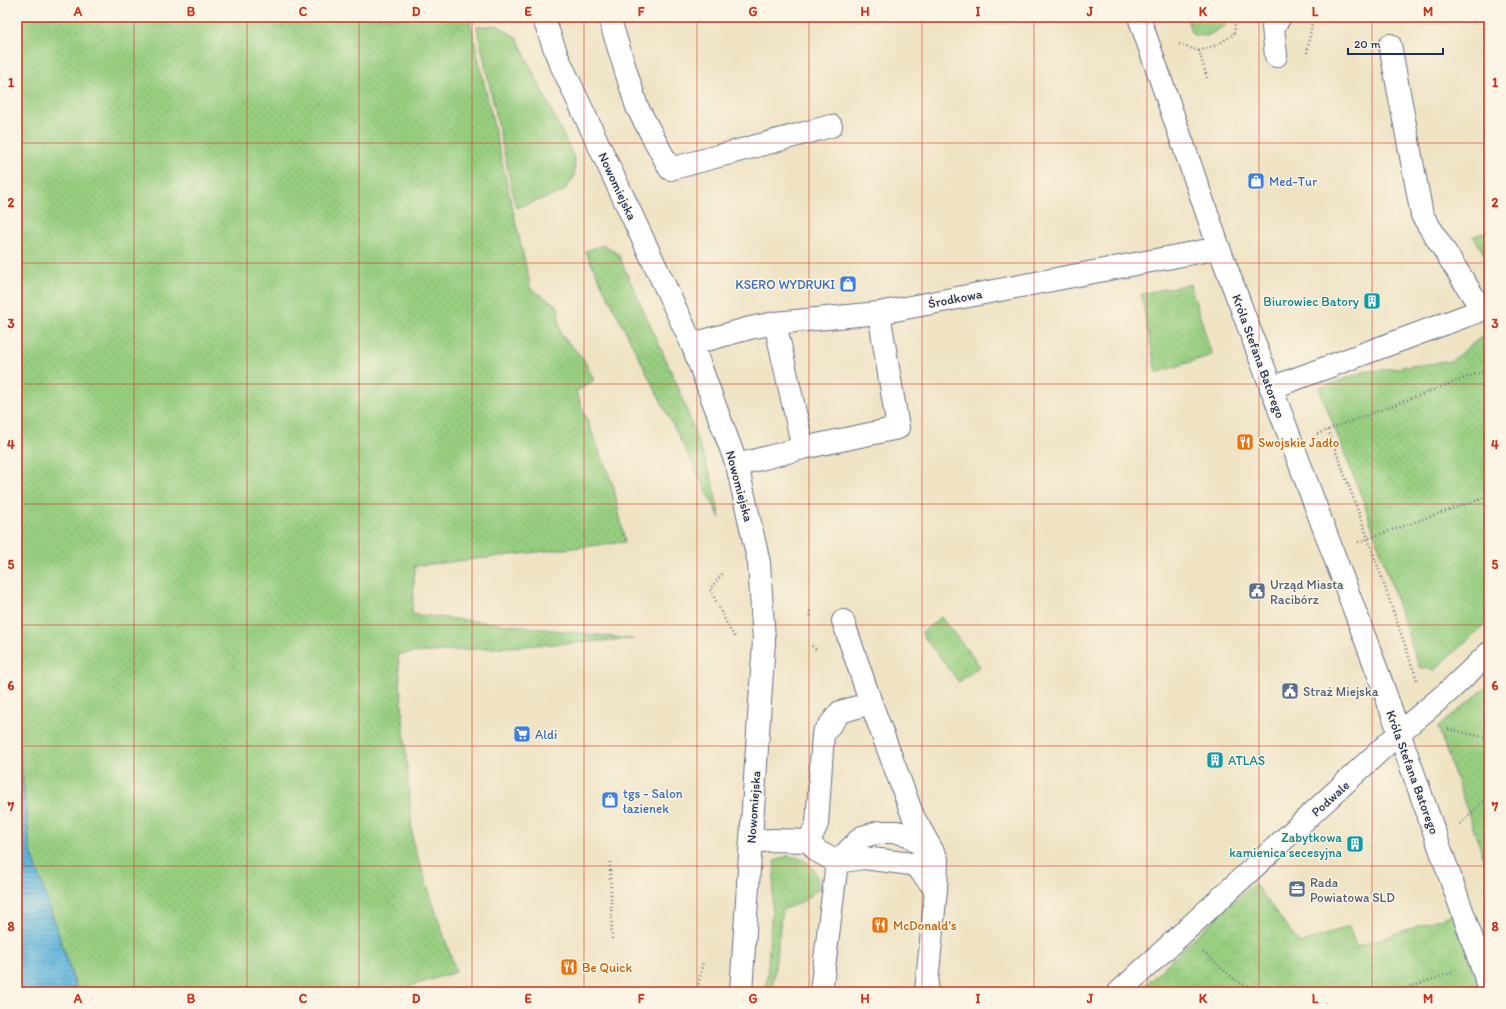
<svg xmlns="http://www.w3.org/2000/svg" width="1506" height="1009" viewBox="0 0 1506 1009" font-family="Itim,sans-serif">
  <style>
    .grass { fill: url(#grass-dots); stroke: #5a7e6f }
    .park { fill: url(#park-crowns); stroke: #5a7e6f }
    .water { fill: url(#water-rules); stroke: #3e739e }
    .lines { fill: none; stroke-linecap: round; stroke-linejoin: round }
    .minor-casing { stroke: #656e82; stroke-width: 24 }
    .major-casing { stroke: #656e82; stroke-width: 24 }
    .path { stroke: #656e82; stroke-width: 2.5; stroke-dasharray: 1 3; stroke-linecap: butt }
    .minor { stroke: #fff; stroke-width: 22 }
    .major { stroke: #fff; stroke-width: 22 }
    .grid { fill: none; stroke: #c8321e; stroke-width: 1; stroke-opacity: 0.55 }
    .labels { text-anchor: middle; stroke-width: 3; stroke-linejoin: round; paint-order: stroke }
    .shop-label { font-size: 13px; fill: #366cbe; stroke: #fcf5e5; text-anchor: start }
    .street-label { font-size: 13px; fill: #1b2f5e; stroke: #fcf5e5 }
    .culture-label { font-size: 13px; fill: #0d838f; stroke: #fcf5e5; text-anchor: end }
    .food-label { font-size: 13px; fill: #c56008; stroke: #fcf5e5; text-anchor: start }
    .service-label { font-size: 13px; fill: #4e5e75; stroke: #fcf5e5; text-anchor: start }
    .neatline { fill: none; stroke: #c8321e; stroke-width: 1.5 }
    .grid-label { font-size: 13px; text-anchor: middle; font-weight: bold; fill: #c8321e }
  </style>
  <defs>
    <pattern id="grass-dots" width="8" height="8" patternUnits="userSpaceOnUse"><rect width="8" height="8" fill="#98ce80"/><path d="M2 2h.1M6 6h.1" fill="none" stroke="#82b171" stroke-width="1.8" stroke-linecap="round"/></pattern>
    <pattern id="park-crowns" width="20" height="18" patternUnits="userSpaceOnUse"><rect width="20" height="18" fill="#98ce80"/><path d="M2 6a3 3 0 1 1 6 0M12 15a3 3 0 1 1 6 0" fill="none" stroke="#82b171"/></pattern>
    <pattern id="water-rules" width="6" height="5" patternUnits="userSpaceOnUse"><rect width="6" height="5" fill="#62b7de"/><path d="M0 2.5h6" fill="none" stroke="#5095b7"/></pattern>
  </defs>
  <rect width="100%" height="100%" fill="#fcf5e5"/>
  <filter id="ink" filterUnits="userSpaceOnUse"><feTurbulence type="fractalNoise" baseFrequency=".025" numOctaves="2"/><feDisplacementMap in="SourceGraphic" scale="8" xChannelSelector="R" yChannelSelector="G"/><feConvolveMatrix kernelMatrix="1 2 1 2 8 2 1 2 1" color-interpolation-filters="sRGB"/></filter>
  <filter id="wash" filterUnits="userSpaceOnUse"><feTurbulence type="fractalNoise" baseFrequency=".012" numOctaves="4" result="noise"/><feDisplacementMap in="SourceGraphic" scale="16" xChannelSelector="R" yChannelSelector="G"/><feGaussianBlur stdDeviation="0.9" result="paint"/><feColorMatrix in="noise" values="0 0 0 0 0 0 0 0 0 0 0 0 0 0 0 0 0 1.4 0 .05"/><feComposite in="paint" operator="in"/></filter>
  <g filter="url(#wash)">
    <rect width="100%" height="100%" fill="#efe3c4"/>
    <path class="grass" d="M17 17H469L531 289 558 306 560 333 584 360 594 380 576 392 614 488 625 542 415 566 412 614 633 639 398 654 413 843 456 972 391 992H78L30 848 17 725Z
      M1186 17H1227L1225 26 1207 36 1193 35Z
      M497 25 517 38 575 160 574 177 563 192 516 208 477 27Z
      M1489 232V262L1473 236Z
      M603 245 618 254 679 389 712 480 720 518 585 251Z
      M1190 284 1212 355 1156 373 1141 294Z
      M1489 331V620L1435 670 1419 667 1364 503 1319 388 1363 372 1451 361Z
      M1489 685V873L1438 727Z
      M787 856C808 858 819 868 818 889L802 902 782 910 772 992H766L775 861Z"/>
    <path class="park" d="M941 617 980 666 959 682 921 633Z
      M1254 883 1300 944 1349 926 1356 947 1454 914 1481 990 1476 992H1153L1146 985 1195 937Z"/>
    <path class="water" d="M17 725 30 848 77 992H17Z"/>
  </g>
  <g filter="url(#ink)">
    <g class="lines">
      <g class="minor-casing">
        <path id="minor" d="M609 17 637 107 670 169 831 126
          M1139 17 1219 248 1378 673 1489 987
          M1276 56 1273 27 1280 17
          M775 323 803 448
          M692 344 750 328 775 323 879 313 1219 248
          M1271 388 1482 310 1422 215 1390 45
          M737 465 803 448 898 428 879 313
          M843 621 871 703
          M809 841 817 824 823 734 840 712 871 703 913 816 937 859 936 890 926 992
          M751 842 772 840 809 841 817 851 837 862 864 858 911 864 918 868 936 890
          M821 992 837 862 862 837 879 832H896L909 835 930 853
          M1119 992 1399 733 1450 690 1489 653"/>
      </g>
      <g class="major-casing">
        <path id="major" d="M543 17 558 58 692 344 737 465 759 563 764 641 741 992"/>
      </g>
      <path class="path" d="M1179 44 1199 51
        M1307 53 1313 17
        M1207 78 1199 51 1217 45 1234 34 1236 17
        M1328 430 1368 538 1417 680 1419 679
        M1317 434 1489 369
        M1358 542 1489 496
        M722 574 710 589 730 630 735 637
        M810 611 811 617
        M812 646 817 650
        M1448 729 1489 738
        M1460 824 1489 795
        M610 862 612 940
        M1203 952 1238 982 1264 992
        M697 992 703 961
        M1394 992 1454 972"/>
      <use href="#minor" class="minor"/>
      <use href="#major" class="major"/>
    </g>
  </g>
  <path class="grid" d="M134 17V992M247 17V992M359 17V992M472 17V992M584 17V992M697 17V992M809 17V992M922 17V992M1034 17V992M1147 17V992M1259 17V992M1372 17V992M17 143H1489M17 263H1489M17 384H1489M17 504H1489M17 625H1489M17 746H1489M17 866H1489"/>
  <defs>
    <g id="shop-square" transform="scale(0.9)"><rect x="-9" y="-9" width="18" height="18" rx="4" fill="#3f7fe0" stroke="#fcf5e5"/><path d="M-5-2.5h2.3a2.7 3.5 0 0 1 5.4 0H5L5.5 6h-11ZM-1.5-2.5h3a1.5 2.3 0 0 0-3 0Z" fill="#fff"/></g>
    <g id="building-square" transform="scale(0.9)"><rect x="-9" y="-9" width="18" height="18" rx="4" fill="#0f9aa8" stroke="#fcf5e5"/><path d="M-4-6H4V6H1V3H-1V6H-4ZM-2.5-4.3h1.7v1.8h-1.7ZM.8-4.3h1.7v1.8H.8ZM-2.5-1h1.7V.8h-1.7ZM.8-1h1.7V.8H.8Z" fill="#fff"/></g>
    <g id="restaurant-square" transform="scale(0.9)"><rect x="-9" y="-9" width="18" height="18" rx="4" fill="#e8710a" stroke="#fcf5e5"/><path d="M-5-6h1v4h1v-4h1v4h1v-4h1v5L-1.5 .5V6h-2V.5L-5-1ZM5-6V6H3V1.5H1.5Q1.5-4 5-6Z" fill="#fff"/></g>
    <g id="civic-square" transform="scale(0.9)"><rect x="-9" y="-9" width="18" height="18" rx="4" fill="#5c6f8a" stroke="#fcf5e5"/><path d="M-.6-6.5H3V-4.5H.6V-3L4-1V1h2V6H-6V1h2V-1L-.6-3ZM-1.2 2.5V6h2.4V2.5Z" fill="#fff"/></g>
    <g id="supermarket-square" transform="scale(0.9)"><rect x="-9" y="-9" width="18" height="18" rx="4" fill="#3f7fe0" stroke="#fcf5e5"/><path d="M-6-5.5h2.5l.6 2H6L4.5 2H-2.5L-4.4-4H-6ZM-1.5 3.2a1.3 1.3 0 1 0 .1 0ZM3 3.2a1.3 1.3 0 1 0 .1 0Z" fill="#fff"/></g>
    <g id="office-square" transform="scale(0.9)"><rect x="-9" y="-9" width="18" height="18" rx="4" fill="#5c6f8a" stroke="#fcf5e5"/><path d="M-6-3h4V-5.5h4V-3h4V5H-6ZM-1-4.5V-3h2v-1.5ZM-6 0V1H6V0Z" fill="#fff"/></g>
  </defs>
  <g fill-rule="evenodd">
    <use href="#shop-square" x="1256" y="181"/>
    <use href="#shop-square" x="848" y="284"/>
    <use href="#building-square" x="1372" y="301"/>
    <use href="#restaurant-square" x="1245" y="442"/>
    <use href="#civic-square" x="1257" y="591"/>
    <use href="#civic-square" x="1290" y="691"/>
    <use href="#supermarket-square" x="522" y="734"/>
    <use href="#building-square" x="1215" y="760"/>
    <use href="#shop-square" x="610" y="800"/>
    <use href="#building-square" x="1355" y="844"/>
    <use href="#office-square" x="1297" y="889"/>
    <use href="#restaurant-square" x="880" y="925"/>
    <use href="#restaurant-square" x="569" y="967"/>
  </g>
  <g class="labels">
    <g class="shop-label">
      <text x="1269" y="186">Med-Tur</text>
      <text x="835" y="289" text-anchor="end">KSERO WYDRUKI</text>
      <text x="535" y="739">Aldi</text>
      <text x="623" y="798">tgs - Salon<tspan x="623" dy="15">łazienek</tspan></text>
    </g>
    <g class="street-label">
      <text transform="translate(618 186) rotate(65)" y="5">Nowomiejska</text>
      <text transform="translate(955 298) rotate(-11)" y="5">Środkowa</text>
      <text transform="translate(1259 356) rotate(70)" y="5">Króla Stefana Batorego</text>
      <text transform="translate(740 486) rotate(75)" y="5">Nowomiejska</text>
      <text transform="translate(1413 772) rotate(70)" y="5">Króla Stefana Batorego</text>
      <text transform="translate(1330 798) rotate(-42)" y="5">Podwale</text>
      <text transform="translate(753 807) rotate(-86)" y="5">Nowomiejska</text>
    </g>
    <g class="culture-label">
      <text x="1359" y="306">Biurowiec Batory</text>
      <text x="1228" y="765" text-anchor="start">ATLAS</text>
      <text x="1342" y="842">Zabytkowa<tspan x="1342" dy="15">kamienica secesyjna</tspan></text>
    </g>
    <g class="food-label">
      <text x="1258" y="447">Swojskie Jadło</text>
      <text x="893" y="930">McDonald's</text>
      <text x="582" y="972">Be Quick</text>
    </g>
    <g class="service-label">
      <text x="1270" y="589">Urząd Miasta<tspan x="1270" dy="15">Racibórz</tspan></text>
      <text x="1303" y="696">Straż Miejska</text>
      <text x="1310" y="887">Rada<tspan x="1310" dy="15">Powiatowa SLD</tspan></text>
    </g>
  </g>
  <rect width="1506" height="1009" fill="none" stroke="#fcf5e5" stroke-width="44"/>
  <path d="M1348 48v6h95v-6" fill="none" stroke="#1b2f5e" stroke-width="2"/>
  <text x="1354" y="48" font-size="12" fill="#1b2f5e" stroke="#fcf5e5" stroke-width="3" paint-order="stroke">20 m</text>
  <rect x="22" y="22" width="1462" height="965" class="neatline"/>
  <g class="grid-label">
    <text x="78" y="16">A</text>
    <text x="191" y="16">B</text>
    <text x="303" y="16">C</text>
    <text x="416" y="16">D</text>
    <text x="528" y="16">E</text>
    <text x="641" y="16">F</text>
    <text x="753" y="16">G</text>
    <text x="865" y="16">H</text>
    <text x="978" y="16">I</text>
    <text x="1090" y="16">J</text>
    <text x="1203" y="16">K</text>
    <text x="1315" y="16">L</text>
    <text x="1428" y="16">M</text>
    <text x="11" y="87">1</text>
    <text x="1495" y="87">1</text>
    <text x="11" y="207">2</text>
    <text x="1495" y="207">2</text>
    <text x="11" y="328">3</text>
    <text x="1495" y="328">3</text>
    <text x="11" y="449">4</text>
    <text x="1495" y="449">4</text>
    <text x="11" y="569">5</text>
    <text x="1495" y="569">5</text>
    <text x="11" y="690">6</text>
    <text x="1495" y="690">6</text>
    <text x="11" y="811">7</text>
    <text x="1495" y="811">7</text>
    <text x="11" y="931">8</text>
    <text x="1495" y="931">8</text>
    <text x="78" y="1003">A</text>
    <text x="191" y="1003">B</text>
    <text x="303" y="1003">C</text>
    <text x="416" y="1003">D</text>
    <text x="528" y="1003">E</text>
    <text x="641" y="1003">F</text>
    <text x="753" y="1003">G</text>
    <text x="865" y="1003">H</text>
    <text x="978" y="1003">I</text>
    <text x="1090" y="1003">J</text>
    <text x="1203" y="1003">K</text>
    <text x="1315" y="1003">L</text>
    <text x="1428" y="1003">M</text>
  </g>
</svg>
